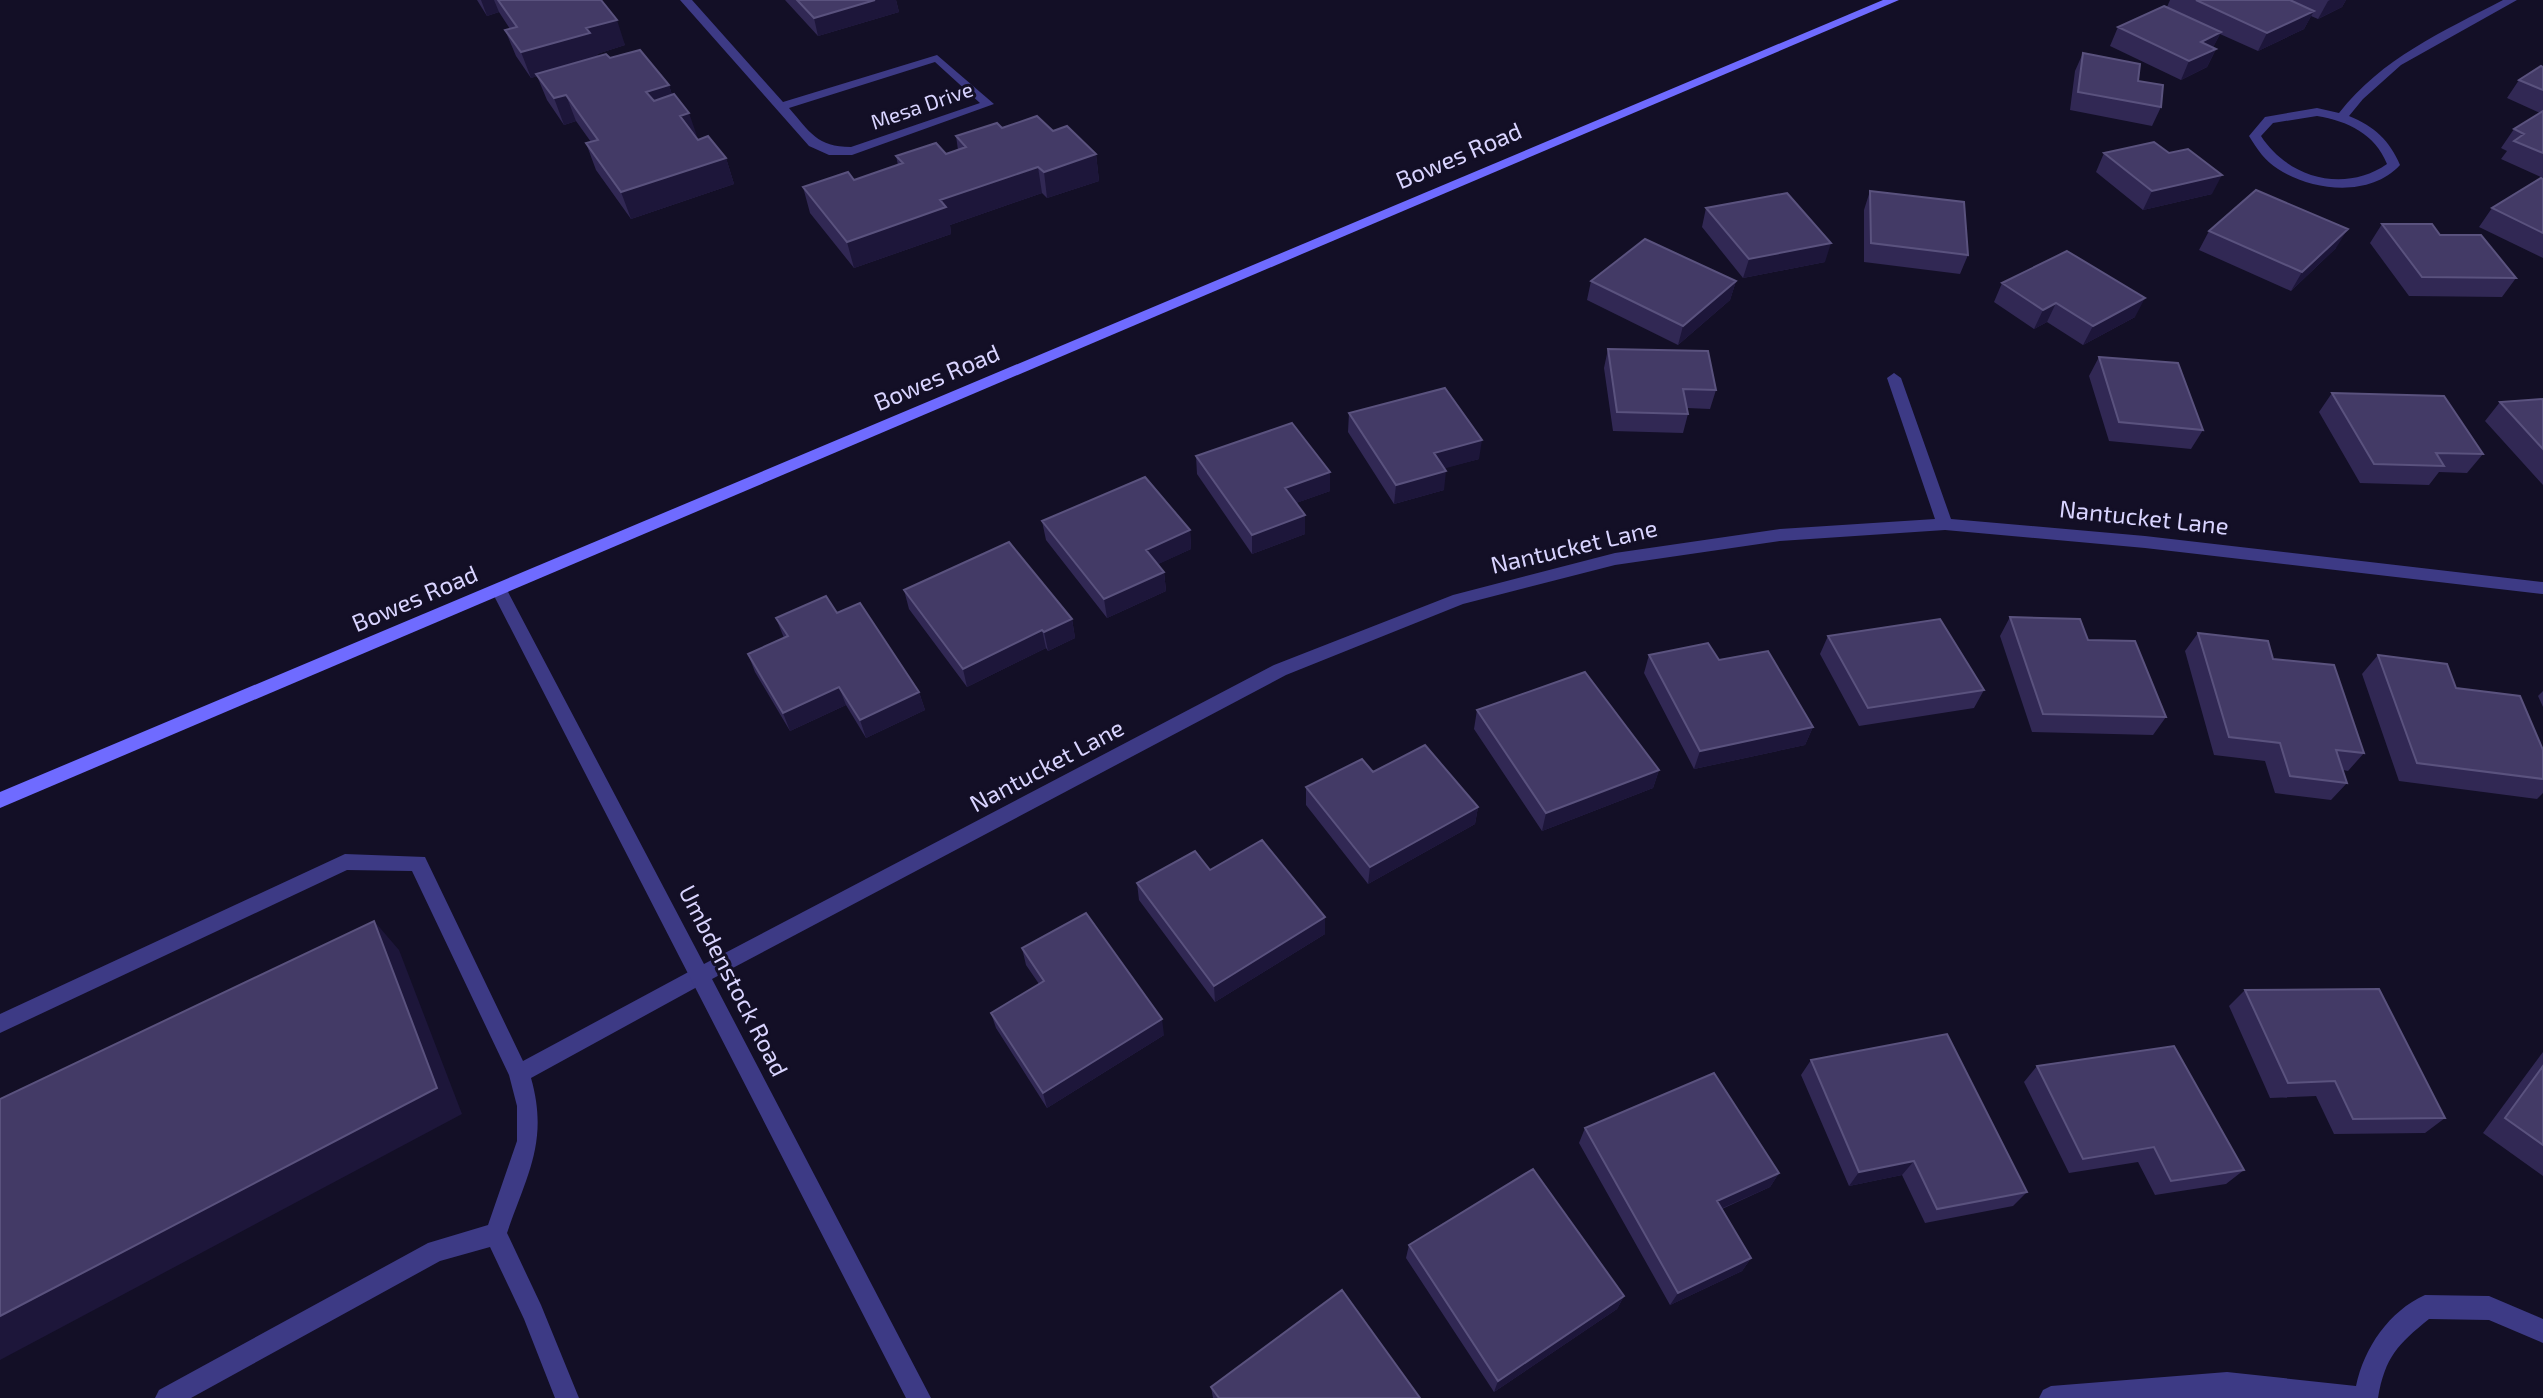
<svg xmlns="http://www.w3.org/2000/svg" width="2543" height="1398" viewBox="0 0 2543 1398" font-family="'Exo 2',sans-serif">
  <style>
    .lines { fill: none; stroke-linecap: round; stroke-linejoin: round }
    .lane { fill: #3d3a85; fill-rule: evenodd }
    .street { fill: #3d3a85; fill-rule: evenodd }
    .secondary { fill: #6f6bff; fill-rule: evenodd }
    .wall { fill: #312854 }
    .shaded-wall { fill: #1d163a }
    .building { fill: #433a66; stroke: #5a527e; stroke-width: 2 }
    .labels { text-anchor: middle; stroke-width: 6; stroke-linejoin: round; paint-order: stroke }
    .far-street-label { font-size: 21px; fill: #d9d4ff; stroke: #130f26 }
    .street-label { font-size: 24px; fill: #d9d4ff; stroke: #130f26 }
  </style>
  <rect width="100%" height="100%" fill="#130f26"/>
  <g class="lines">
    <path class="lane" d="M345 854 425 857 523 1061 694 969 701 966 708 969 711 975 708 981 531 1078C549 1141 527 1175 507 1233L541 1305 579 1398H555L524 1319 490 1247 440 1261 191 1398H155L159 1390 428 1243 488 1225 517 1141V1106L509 1075 412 871 347 870 0 1033V1014Z"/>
    <path class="street" d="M680 0H692L783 102 937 55 994 104 852 155H829L809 146ZM935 62 980 103 851 147C817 147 810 132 789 108Z
      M2503 0H2517L2401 65 2363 99 2349 116C2374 126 2390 141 2400 165 2370 198 2312 191 2278 169 2265 161 2257 149 2249 136L2265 117 2317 108 2339 113C2382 58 2442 32 2503 0ZM2317 116C2348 121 2375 134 2387 164 2345 193 2289 179 2261 136L2273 123Z
      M1894 373 1901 378 1951 519 2145 536 2543 582V594L2145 548 1945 530 1780 541 1615 565 1463 604 1286 675 712 979 931 1398H906L491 590 493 586 499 584 507 590 704 964 1274 665 1453 595 1615 553 1780 529 1935 519 1887 378Z
      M2425 1295 2489 1296 2543 1319V1343L2489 1320 2429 1319C2398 1344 2385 1357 2378 1398H2039L2043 1390 2051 1386 2227 1372 2356 1386C2364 1348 2389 1311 2425 1295Z"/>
    <path class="secondary" d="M1883 0H1899L0 808V792Z"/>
  </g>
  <path class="wall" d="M477 0H601L625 45 597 54 598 56 610 58 669 85 672 95 697 138 726 158 734 184 631 219 596 170 586 143 591 142 576 121 564 125 547 100 537 76 531 78 516 56 505 30 510 29 499 12 487 16Z
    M785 0H896L899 12 818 36Z
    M2170 0H2346L2342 7 2318 19 2311 16 2304 29 2258 51 2220 34 2213 47 2216 49 2207 67 2181 80 2110 46 2118 27 2167 7Z
    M2083 53 2138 81 2161 107 2152 126 2070 110 2075 71Z
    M2543 67V178L2501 159 2507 151 2501 148 2514 129 2540 113 2507 98 2519 80Z
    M1002 128 1053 131 1096 154 1099 181 1047 198 1042 193 950 225 951 234 854 268 810 213 803 187 854 180 898 165 896 156 946 154 958 150 956 136Z
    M2104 153 2212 194 2143 210 2096 172Z
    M2543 179V258L2479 227 2492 208Z
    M1870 191 1968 255 1960 274 1864 262V210Z
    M1706 208 1825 262 1743 278 1702 227Z
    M2382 224 2440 235 2516 278 2502 297 2409 296 2370 243Z
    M2209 231 2336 248 2291 291 2199 250Z
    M1591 281H1736L1730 300 1678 345 1587 300Z
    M2002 283 2135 317 2083 345 2047 322 2034 329 1994 302Z
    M1608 349 1716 390 1710 409 1687 408 1688 414 1683 433 1613 431 1604 368Z
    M2099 357 2203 430 2191 449 2109 441 2089 376Z
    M2332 393 2483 454 2467 473 2439 472 2429 485 2360 483 2319 412Z
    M2543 399V485L2485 421 2500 402Z
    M1349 413 1479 459 1444 468V490L1394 504 1348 432Z
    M1196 456 1330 472V491L1296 503 1305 534 1252 554 1197 474Z
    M1042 521 1190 530 1191 549 1158 564 1164 572 1166 591 1107 618 1046 540Z
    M904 590 1072 619 1075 638 1048 651 1046 648 967 687 909 609Z
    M837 613 919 692 925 710 866 738 846 705 790 731 755 672 748 654 784 638 776 618Z
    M2010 617 2088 640 2166 717 2153 735 2032 732 2000 636Z
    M2198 633 2273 659 2364 753 2348 771 2343 770 2347 783 2331 800 2275 793 2265 761 2214 755 2185 651Z
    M1828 636 1984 690 1974 708 1859 726 1820 654Z
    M1649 655 1719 660 1813 727 1805 745 1694 769 1644 673Z
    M2378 655 2456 688 2543 750V793L2537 799 2399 781 2362 674Z
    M2543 691V707L2538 696Z
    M1477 710 1659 770 1653 788 1542 831 1474 729Z
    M1373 772 1478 807 1475 824 1368 884 1306 805V787Z
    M1210 870 1325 934 1215 1002 1139 900 1137 883Z
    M1022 948 1164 1035 1047 1108 996 1028 991 1013 1039 984 1026 965Z
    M2245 990 2445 1118 2425 1133 2334 1134 2316 1096 2270 1098 2229 1006Z
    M2543 1052V1176L2483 1133Z
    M1811 1060 2027 1192 2013 1206 1925 1223 1902 1175 1849 1186 1801 1075Z
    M2037 1066 2244 1170 2226 1184 2155 1195 2138 1162 2069 1173 2024 1082Z
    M1585 1128 1779 1173 1770 1187 1722 1209 1751 1258 1742 1271 1670 1305 1579 1143Z
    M1409 1245 1624 1296 1617 1309 1494 1392 1406 1258Z
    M1211 1387 1420 1398H1213Z"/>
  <path class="shaded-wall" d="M481 0H494L499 12 487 16Z
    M875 0H896L899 12 818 36 814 18Z
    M2330 0H2346L2342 7 2318 19 2328 1Z
    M2314 11 2304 29 2258 51 2267 33Z
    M617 20 625 45 597 54 599 59 531 78 521 52 586 28Z
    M2221 32 2212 50 2201 42Z
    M2216 49 2207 67 2181 80 2189 61Z
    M669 85 677 111 655 118 646 92Z
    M566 95 576 121 564 125 554 98Z
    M689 113 698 139 680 116Z
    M1096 154 1099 181 1047 198 1044 172Z
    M726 158 734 184 631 219 621 192Z
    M1038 167 1042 193 950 225 951 234 854 268 847 242 940 200Z
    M2222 175 2212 194 2143 210 2152 191Z
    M2348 229 2336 248 2291 291 2302 272Z
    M1831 243 1825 262 1743 278 1749 259Z
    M1736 281 1730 300 1678 345 1683 326Z
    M2145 298 2135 317 2083 345 2093 326Z
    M2056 303 2047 322 2034 329 2043 310Z
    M1482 440 1479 459 1432 472 1434 453Z
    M1446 471 1444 490 1394 504 1396 485Z
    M1330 472V491L1285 507V488Z
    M1305 515V534L1252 554V535Z
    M1190 530 1191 549 1148 569 1146 550Z
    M1164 572 1166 591 1107 618 1104 599Z
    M1072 619 1075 638 1048 651 1044 632Z
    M1042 630 1046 648 967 687 963 669Z
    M839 687 846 705 790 731 783 713Z
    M919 692 925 710 866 738 860 720Z
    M1813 727 1805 745 1694 769 1700 751Z
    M1659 770 1653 788 1542 831 1546 813Z
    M1478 807 1475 824 1368 884 1370 867Z
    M1325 917V934L1215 1002 1214 986Z
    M374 921 399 950 462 1114 0 1360V1316Z
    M1162 1019 1164 1035 1047 1108 1043 1093Z
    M1914 1161 1902 1175 1849 1186 1859 1172Z
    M1779 1173 1770 1187 1709 1214 1717 1201Z
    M1751 1258 1742 1271 1670 1305 1678 1293Z
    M1624 1296 1617 1309 1494 1392 1498 1381Z"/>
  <path class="building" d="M498 0H601L617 20 586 28 590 33 521 52 505 30 517 27Z
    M797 0H875L814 18Z
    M2196 0H2290L2314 11 2267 33Z
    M2164 6 2221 32 2201 42 2216 49 2189 61 2118 27Z
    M640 50 669 85 646 92 654 101 674 94 689 113 680 116 698 140 708 136 726 158 621 192 586 143 598 140 566 95 554 98 536 74 606 54 610 58Z
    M2083 53 2140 64 2138 81 2163 85 2161 107 2078 92Z
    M2541 66 2543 67V90L2519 80Z
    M2543 111V153L2514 141 2524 134 2514 129Z
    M1037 116 1053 131 1067 126 1096 154 1044 172 1038 167 940 200 946 207 847 242 803 187 848 172 854 180 903 163 896 156 936 143 946 154 966 147 956 136 997 123 1002 128Z
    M2154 142 2169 153 2188 149 2222 175 2152 191 2104 153Z
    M2541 178 2543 179V233L2492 208Z
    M2256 190 2348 229 2302 272 2209 231Z
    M1870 191 1964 202 1968 255 1871 243Z
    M1787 193 1831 243 1749 259 1706 208Z
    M2382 224H2432L2440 235H2481L2516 278 2422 277Z
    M1645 239 1736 281 1683 326 1591 281Z
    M2067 251 2145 298 2093 326 2056 303 2043 310 2002 283Z
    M1608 349 1708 351 1716 390 1683 389 1688 414 1617 412Z
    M2099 357 2178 363 2203 430 2119 422Z
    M1445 388 1482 440 1434 453 1446 471 1396 485 1349 413Z
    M2332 393 2444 396 2483 454 2436 453 2444 466 2374 464Z
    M2543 399V449L2500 402Z
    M1292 423 1330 472 1285 488 1305 515 1252 535 1196 456Z
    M1145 477 1190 530 1146 550 1164 572 1104 599 1042 521Z
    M1009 542 1072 619 1044 632 1042 630 963 669 904 590Z
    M826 596 837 613 860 603 919 692 860 720 839 687 783 713 748 654 788 636 776 618Z
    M2010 617 2080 619 2088 640 2135 641 2166 717 2043 714Z
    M1940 619 1984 690 1868 708 1828 636Z
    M2198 633 2268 641 2273 659 2334 665 2364 753 2336 750 2347 783 2290 776 2280 743 2229 737Z
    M1708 643 1719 660 1768 651 1813 727 1700 751 1649 655Z
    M2378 655 2447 664 2456 688 2520 696 2543 750V779L2417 763Z
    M1585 672 1659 770 1546 813 1477 710Z
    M1425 745 1478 807 1370 867 1306 787 1362 759 1373 772Z
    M1262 840 1325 917 1214 986 1137 883 1195 851 1210 870Z
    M1086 913 1162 1019 1043 1093 991 1013 1044 981 1022 948Z
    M374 921 437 1088 0 1316V1099Z
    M2379 989 2445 1118 2353 1119 2335 1081 2288 1083 2245 990Z
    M1947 1034 2027 1192 1937 1209 1914 1161 1859 1172 1811 1060Z
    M2174 1046 2244 1170 2171 1181 2154 1147 2083 1159 2037 1066Z
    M2543 1066V1145L2505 1118Z
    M1714 1073 1779 1173 1717 1201 1751 1258 1678 1293 1585 1128Z
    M1533 1169 1624 1296 1498 1381 1409 1245Z
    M1342 1290 1420 1398H1219L1211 1387Z"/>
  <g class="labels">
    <g class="far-street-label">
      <text transform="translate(922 106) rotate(-19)" y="7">Mesa Drive</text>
    </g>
    <g class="street-label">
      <text transform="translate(1459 156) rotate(-23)" y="8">Bowes Road</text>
      <text transform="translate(937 378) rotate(-23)" y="8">Bowes Road</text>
      <text transform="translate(2144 518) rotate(6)" y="8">Nantucket Lane</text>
      <text transform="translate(1574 547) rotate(-13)" y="8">Nantucket Lane</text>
      <text transform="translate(415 599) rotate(-23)" y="8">Bowes Road</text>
      <text transform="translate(1047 766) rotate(-28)" y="8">Nantucket Lane</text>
      <text transform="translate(733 981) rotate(63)" y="8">Umbdenstock Road</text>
    </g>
  </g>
</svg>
